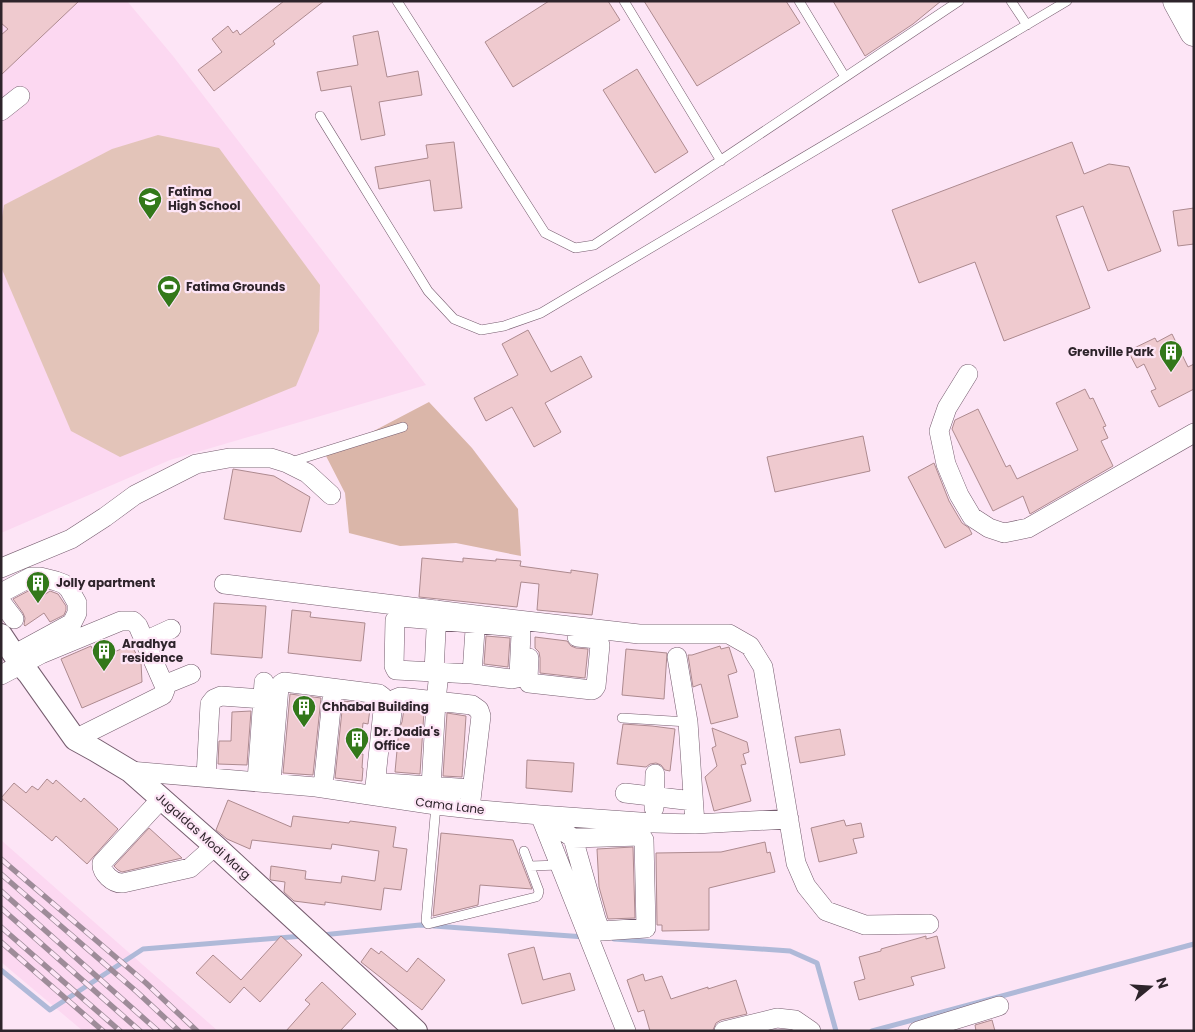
<svg xmlns="http://www.w3.org/2000/svg" width="1195" height="1032" viewBox="0 0 1195 1032" font-family="Poppins,sans-serif">
  <style>
    .built { fill: #fcd8f1 }
    .green { fill: #e3c4b9 }
    .forest { fill: #dab6a9 }
    .lines { fill: none; stroke-linecap: round; stroke-linejoin: round }
    .stream { stroke: #afb9d8; stroke-width: 5 }
    .building { fill: #efcacf; stroke: #ad8a8f }
    .service-casing { stroke: #765d6f; stroke-width: 10 }
    .minor-casing { stroke: #765d6f; stroke-width: 20 }
    .tertiary-casing { stroke: #765d6f; stroke-width: 24 }
    .primary-casing { stroke: #765d6f; stroke-width: 29 }
    .service { stroke: #fff; stroke-width: 9 }
    .minor { stroke: #fff; stroke-width: 19 }
    .tertiary { stroke: #fff; stroke-width: 22 }
    .primary { stroke: #fff; stroke-width: 28 }
    .rail-casing { stroke: #9e8c99; stroke-width: 5.5 }
    .rail { stroke: #fde5f6; stroke-width: 4; stroke-dasharray: 11; stroke-linecap: butt }
    .labels { text-anchor: middle; stroke-width: 4.5; stroke-linejoin: round; paint-order: stroke }
    .poi-label { font-size: 12px; font-weight: bold; fill: #2e242b; stroke: #fde5f6; text-anchor: start }
    .street-label { font-size: 12px; fill: #2e242b; stroke: #fde5f6 }
  </style>
  <rect width="100%" height="100%" fill="#fde5f6"/>
  <path class="built" d="M1 1H127L173 56 426 385 170 460 1 533Z
    M1 840 218 1031H83L1 962Z"/>
  <path class="green" d="M158 135 219 148 320 285 319 331 296 386 120 457 71 431 1 267V223L4 205 112 149Z"/>
  <path class="forest" d="M429 402 472 448 518 509 521 556 456 543 400 546 349 533 345 493 326 456Z"/>
  <g class="lines">
    <path class="stream" d="M322 935 420 925 585 937
      M614 939 790 951 817 963 836 1031
      M1 970 50 1010 143 949 303 936
      M872 1031 1194 944"/>
  </g>
  <path class="building" d="M1 1H79L1 75V35L8 29 1 23Z
    M284 1H324L273 41 275 44 214 91 198 70 222 52 212 39 228 26 233 33 237 30 240 35Z
    M549 1H608L620 20 513 87 485 42Z
    M644 1H786L800 23 697 86Z
    M833 1H941L913 24 865 56Z
    M378 31 387 77 418 71 422 95 379 102 385 135 361 140 351 86 321 91 317 72 358 65 353 36Z
    M637 69 688 152 655 173 603 90Z
    M454 142 462 208 434 211 430 180 379 189 375 167 428 158 426 145Z
    M1072 142 1084 174 1109 164 1129 167 1161 251 1108 271 1083 206 1056 216 1090 308 1004 341 975 262 919 283 892 210Z
    M1194 208V244L1178 246 1173 211Z
    M528 330 551 372 581 356 592 377 545 403 561 432 534 447 512 407 486 421 474 398 518 375 502 344Z
    M1172 334 1188 367 1194 364V389L1159 407 1151 391 1156 389 1144 364 1137 368 1128 351 1155 338 1157 342Z
    M1085 389 1090 399 1093 398 1106 426 1103 427 1108 438 1101 441 1113 466 1030 514 1023 496 993 511 952 429 955 420 978 409 1006 467 1010 465 1017 479 1078 450 1056 403Z
    M863 436 870 471 775 492 767 457Z
    M934 463 949 501 962 523 969 528 972 534 945 548 908 477Z
    M233 469 274 476 310 497 301 532 224 519Z
    M422 558 463 562V558L496 561V559L521 561 520 566 571 573V570L598 574 592 615 537 610 539 584 521 582 517 607 419 597Z
    M34 588H35L41 597 50 591 58 594 66 606V610L64 615 50 622 44 613 25 626 24 625 25 618 23 613 13 599Z
    M214 603 266 606 262 658 211 654Z
    M292 610 311 612 310 617 365 623 361 661 288 653Z
    M486 636 510 638 508 667 484 664Z
    M535 637 567 641 571 646 576 648 588 649 585 678 540 673V658L539 652 535 648Z
    M131 645 141 662 142 682 82 708 61 659 91 646 97 659Z
    M720 646 721 649 729 647 737 672 728 675 738 717 711 724 701 684 693 687 688 655H692Z
    M626 649 667 653 664 699 622 695Z
    M290 694 321 698 313 775 283 773Z
    M343 701 372 704V710L370 709 368 724 363 723 360 754H363L362 768H363L362 781 335 778Z
    M404 709 424 711 420 774 395 772 399 729 402 722Z
    M251 711 247 765 218 764 219 741H231L232 712Z
    M447 713 466 716 462 777 443 776Z
    M623 724 652 726 675 729 670 771 665 770 661 765 656 763 650 764 646 767 617 764Z
    M712 728 747 742 749 752 743 754 746 764 741 765 751 801 714 811 705 777 717 766 712 748 716 746Z
    M840 729 845 755 800 763 795 737Z
    M527 760 574 763 572 792 526 788Z
    M47 779 53 784 56 780 81 802 84 798 118 829 87 864 56 836 52 841 1 798 14 783 26 793 32 786 38 790Z
    M228 800 291 827 293 816 349 823 350 821 396 827 393 847 407 849 401 890 384 888 381 910 325 902V905L294 901 284 892 285 882 271 880 270 879 271 866 306 871 305 879 341 883 342 876 375 881 379 851 332 844 331 849 252 840 250 849 227 839 216 830Z
    M844 820 846 826 861 823 864 837 853 839 857 853 819 862 811 828Z
    M149 828 182 858 122 872 118 870 114 866Z
    M441 833 513 840 532 889 480 885 478 905 433 916Z
    M765 842 767 853 770 852 775 872 709 888V930L662 931V925H657L656 853 721 852Z
    M633 847 635 918 608 919 599 887 597 849Z
    M281 936 302 955 260 1002 244 987 230 1003 196 973 213 955 241 980Z
    M926 936V939L937 936 945 968 911 977 914 985 859 1000 854 982 865 979 859 957 881 951V949Z
    M534 947 543 980 570 973 575 990 522 1004 508 954Z
    M371 948 379 954 381 951 407 972 418 958 445 980 422 1010 361 962Z
    M643 974 645 981 662 976 671 999 708 987V989L736 980 747 1014 721 1020 716 1023 713 1030 712 1031H650L644 1010 638 1012 627 980Z
    M322 982 356 1014 340 1031H286L310 1004 305 1000Z
    M992 1020 995 1031H976L975 1025Z"/>
  <g class="lines">
    <g class="service-casing">
      <path id="service" d="M397 1 545 233 575 248 594 245 959 1
        M624 1 721 161
        M799 1 845 77
        M1011 1 1027 25
        M320 116 428 291 454 319 481 330 504 326 541 313 1067 1
        M291 462 403 427
        M622 718 688 722
        M436 805 426 921 428 924 536 897 538 895 539 891 524 851
        M530 866 560 865"/>
    </g>
    <g class="minor-casing">
      <path id="minor" d="M1 111 20 96
        M968 374 947 408 939 431 946 464 959 495 972 517 989 528 1004 533 1028 528 1194 433
        M1 568 71 539 105 517 135 495 196 464 229 458H271L287 463 307 473 331 495
        M224 584 476 615 639 634H729L750 646 763 667 796 863 806 886 826 911 865 925 929 924
        M1 593 31 577H40L56 581 64 584 69 589 77 603V613L72 623 15 654
        M1 602 14 619
        M400 617 515 627 519 630 521 634 519 675 517 678 512 679 472 674 396 670 394 666 395 620 397 618Z
        M145 641 171 629
        M677 657 688 722 695 824
        M529 658 528 679 529 683 592 690 594 689 596 686 600 645 597 639 577 637
        M434 672 437 610
        M472 674 476 615
        M1 675 41 654 121 621H133L138 626 164 685 165 690 163 695 75 739
        M164 685 191 674
        M391 721 393 702 395 699 400 697 436 701 439 672
        M130 771 316 787 436 805 481 810 540 815 654 823 695 824 789 819
        M206 777 210 704 214 699 221 696 263 699
        M324 777 333 689
        M257 781 264 682
        M271 782 279 687 281 684 284 682 379 694 383 697 384 701 374 796
        M386 783 472 789
        M625 793 693 801
        M162 798 102 863C101 873 113 884 123 883L190 868 215 846
        M430 804 436 701 472 705 479 710 481 716 470 808
        M654 808 655 774
        M540 815 626 1031
        M541 816 573 838 641 836 644 840 646 928 602 931 599 927 596 919 573 838
        M724 1031 777 1018 795 1020 811 1031
        M918 1031 999 1006"/>
    </g>
    <g class="tertiary-casing">
      <path id="tertiary" d="M1 635 21 665 29 674 75 739 95 750 130 771 215 846 416 1031"/>
    </g>
    <g class="primary-casing">
      <path id="primary" d="M1177 1 1194 32"/>
    </g>
    <use href="#service" class="service"/>
    <use href="#minor" class="minor"/>
    <use href="#tertiary" class="tertiary"/>
    <use href="#primary" class="primary"/>
    <g class="rail-casing">
      <path id="rail" d="M1 859 146 983 197 1031
        M1 874 137 992 179 1031
        M1 891 158 1031
        M1 908 140 1031
        M1 927 120 1031
        M1 942 103 1031"/>
    </g>
    <use href="#rail" class="rail"/>
  </g>
  <defs>
    <g id="school-pin" transform="scale(1.25)"><path d="M0 17L-7.5 6A9.5 9.5 0 1 1 7.5 6Z" fill="#33781a" stroke="#fde5f6"/><path d="M0-5L7-2L0 1L-7-2ZM-4 1L0 2.5L4 1V4Q0 6-4 4Z" fill="#fff"/></g>
    <g id="stadium-pin" transform="scale(1.25)"><path d="M0 17L-7.5 6A9.5 9.5 0 1 1 7.5 6Z" fill="#33781a" stroke="#fde5f6"/><path d="M0-5a6.5 5 0 1 0 0 10a6.5 5 0 1 0 0-10ZM-3.5-1.8h7v3.6h-7Z" fill="#fff"/></g>
    <g id="building-pin" transform="scale(1.25)"><path d="M0 17L-7.5 6A9.5 9.5 0 1 1 7.5 6Z" fill="#33781a" stroke="#fde5f6"/><path d="M-4-6H4V6H1V3H-1V6H-4ZM-2.5-4.3h1.7v1.8h-1.7ZM.8-4.3h1.7v1.8H.8ZM-2.5-1h1.7V.8h-1.7ZM.8-1h1.7V.8H.8Z" fill="#fff"/></g>
  </defs>
  <g fill-rule="evenodd">
    <use href="#school-pin" x="150" y="199"/>
    <use href="#stadium-pin" x="169" y="287"/>
    <use href="#building-pin" x="1171" y="352"/>
    <use href="#building-pin" x="38" y="583"/>
    <use href="#building-pin" x="104" y="651"/>
    <use href="#building-pin" x="304" y="707"/>
    <use href="#building-pin" x="357" y="739"/>
  </g>
  <g class="labels">
    <g class="poi-label">
      <text x="168" y="196">Fatima<tspan x="168" dy="14">High School</tspan></text>
      <text x="186" y="291">Fatima Grounds</text>
      <text x="1154" y="356" text-anchor="end">Grenville Park</text>
      <text x="56" y="587">Jolly apartment</text>
      <text x="122" y="648">Aradhya<tspan x="122" dy="14">residence</tspan></text>
      <text x="322" y="711">Chhabal Building</text>
      <text x="374" y="736">Dr. Dadia's<tspan x="374" dy="14">Office</tspan></text>
    </g>
    <g class="street-label">
      <text transform="translate(450 806) rotate(7)" y="4">Cama Lane</text>
      <text transform="translate(203 836) rotate(42)" y="4">Jugaldas Modi Marg</text>
    </g>
  </g>
  <rect width="1195" height="1032" fill="none" stroke="#2e242b" stroke-width="5"/>
  <g transform="translate(1150 987) rotate(72)" stroke="#fde5f6" stroke-width="4" paint-order="stroke">
  <path d="M0-4L9 19L0 12L-9 19Z" fill="#2e242b"/>
  <text y="-8" font-size="14" font-weight="bold" text-anchor="middle" fill="#2e242b">N</text>
  </g>
</svg>
